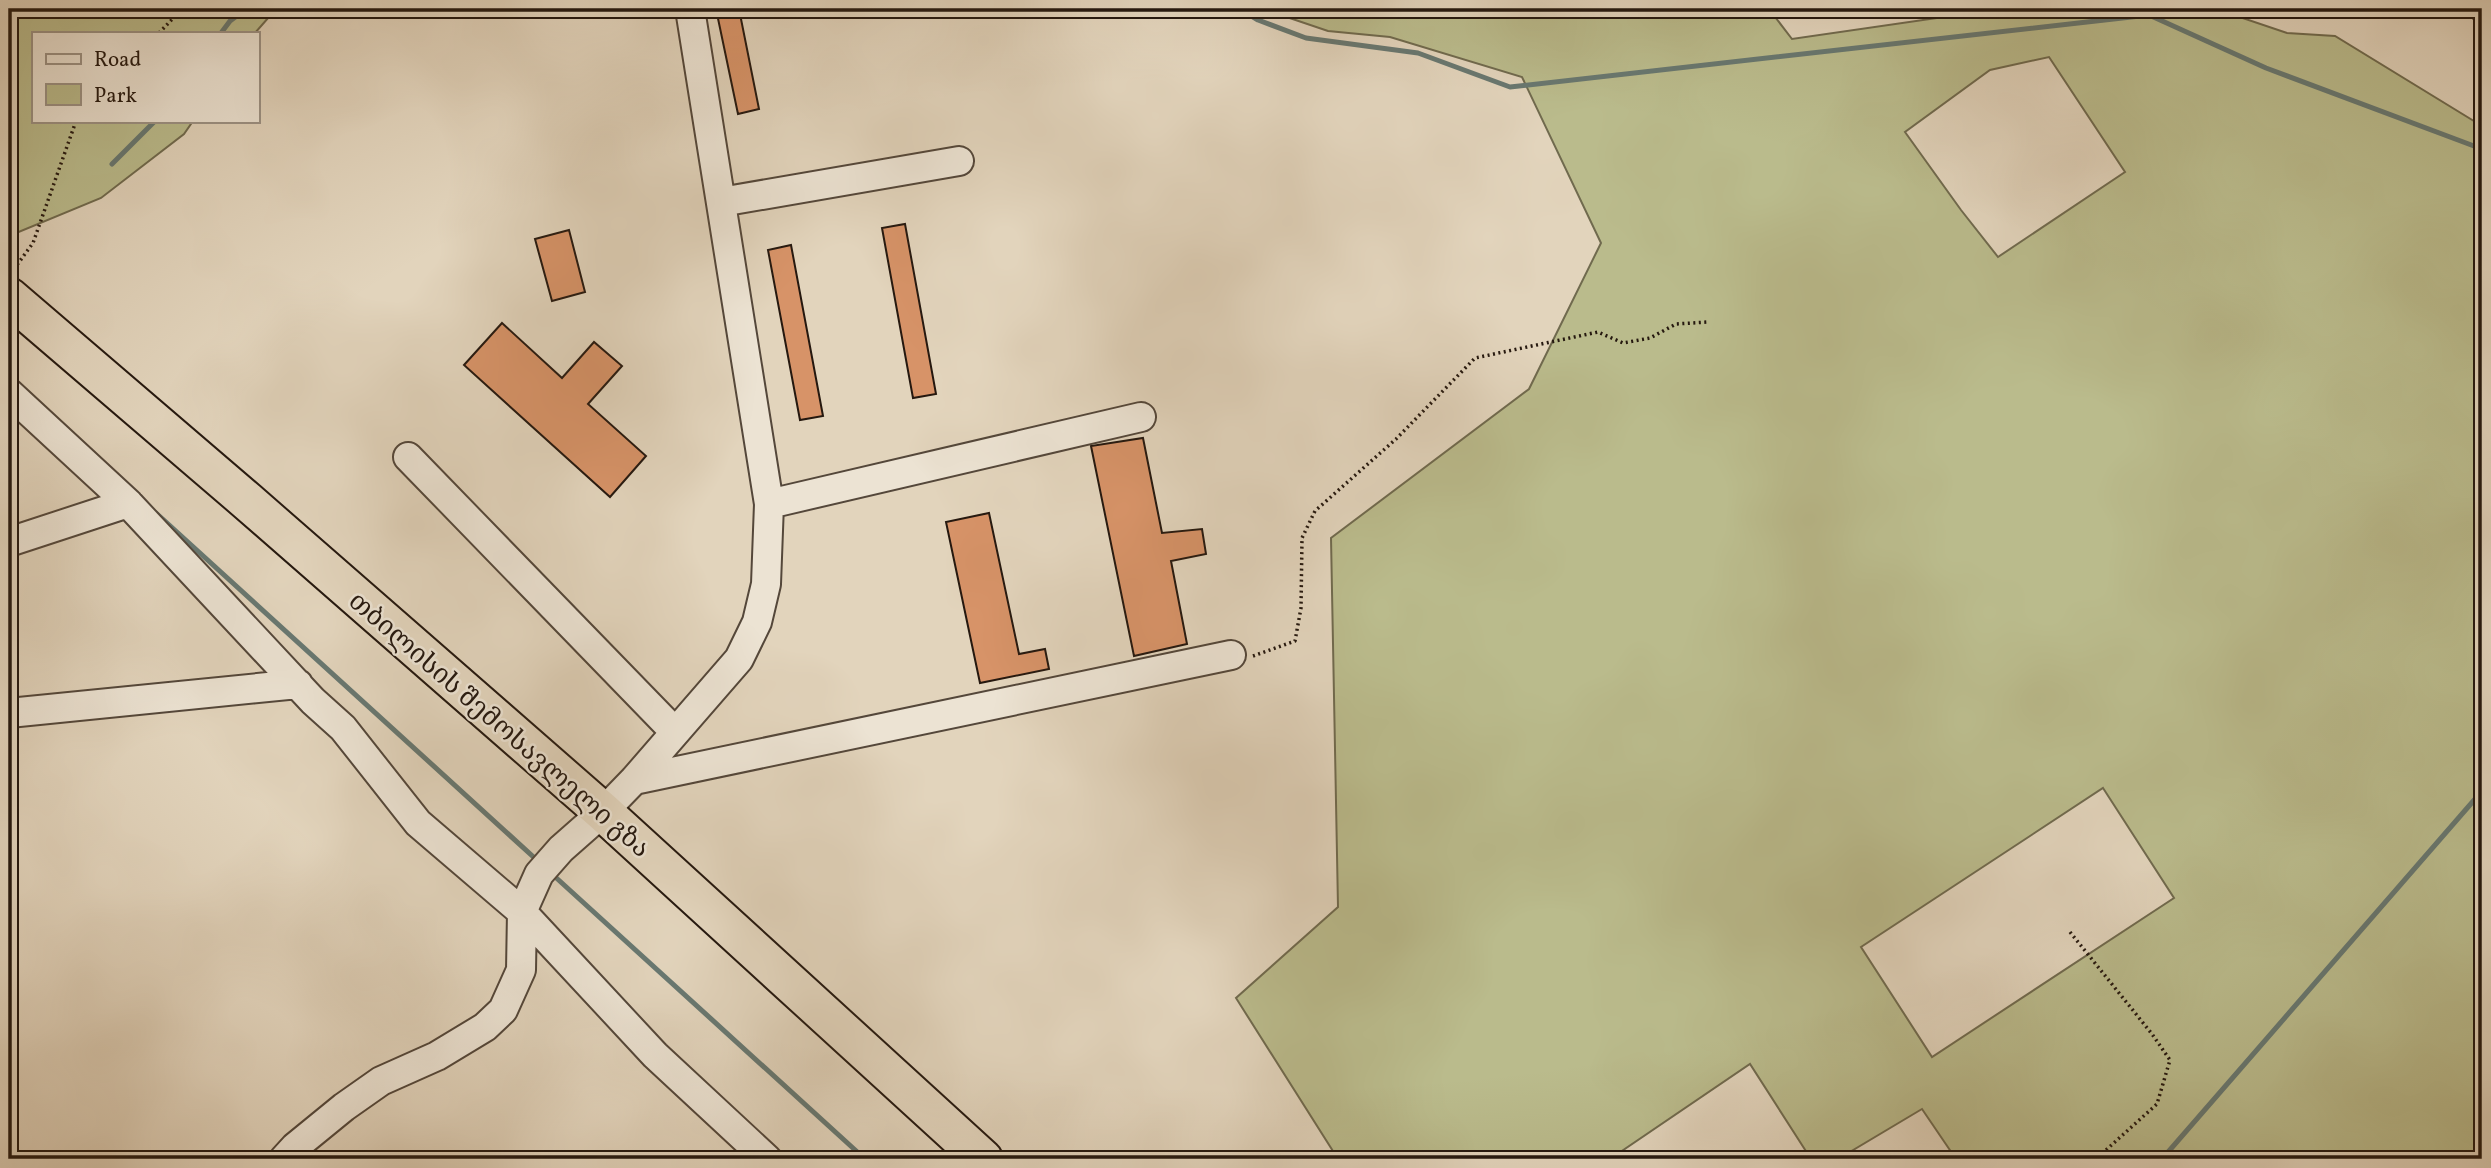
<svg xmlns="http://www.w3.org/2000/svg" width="2491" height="1168" viewBox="0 0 2491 1168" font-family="Vollkorn,'Noto Serif Georgian',serif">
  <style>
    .green { fill: #babb8c; stroke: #706a4e; stroke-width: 2; fill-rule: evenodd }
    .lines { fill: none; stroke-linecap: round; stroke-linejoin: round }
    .stream { stroke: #687871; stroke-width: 5 }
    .building { fill: #d79368; stroke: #25180f; stroke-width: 2 }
    .minor-casing { stroke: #54473a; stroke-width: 32 }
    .highway-casing { stroke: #25180f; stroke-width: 42 }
    .path { stroke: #25180f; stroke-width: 3.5; stroke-dasharray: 2 3.5; stroke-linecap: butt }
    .minor { stroke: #ece3d3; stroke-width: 28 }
    .highway { stroke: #e2d4bc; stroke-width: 38 }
    .labels { text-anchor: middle; stroke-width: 5; stroke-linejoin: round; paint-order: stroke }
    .street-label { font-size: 26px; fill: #25180f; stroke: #ece3d3 }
  </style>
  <rect width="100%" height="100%" fill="#e2d4bc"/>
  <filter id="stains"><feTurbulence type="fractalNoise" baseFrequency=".00286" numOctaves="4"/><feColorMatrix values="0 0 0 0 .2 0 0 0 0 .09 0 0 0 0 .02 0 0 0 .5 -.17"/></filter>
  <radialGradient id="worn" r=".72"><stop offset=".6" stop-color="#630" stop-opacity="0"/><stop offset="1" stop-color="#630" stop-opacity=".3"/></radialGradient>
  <path class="green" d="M9 9H276L255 33H33V121H193L184 134 101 198 9 236Z
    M1263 9H1769L1792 39 1999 9H2216L2287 33 2335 36 2482 126V259L2479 263 2482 270V1159H1956L1922 1109 1838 1159H1811L1750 1064 1610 1159H1338L1236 998 1338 907 1331 538 1529 389 1601 243 1522 77 1390 37 1328 31ZM2049 57 2125 172 1998 257 1961 210 1905 132 1990 70ZM2103 788 2174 898 1932 1057 1861 947Z"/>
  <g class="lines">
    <path class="stream" d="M1240 9 1258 20 1306 38 1418 53 1510 87 2149 15 2266 68 2482 149
      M221 33 230 21 246 9
      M112 164 155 121
      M156 513 539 862
      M552 874 865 1159
      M2162 1159 2482 791"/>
  </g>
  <path class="building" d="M716 9H739L759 109 738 114Z
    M905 224 936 394 913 398 882 228Z
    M569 230 585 292 552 301 535 239Z
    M791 245 823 416 800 420 768 250Z
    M502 323 562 378 594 342 622 366 588 404 646 456 610 497 464 365Z
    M1143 438 1162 533 1202 529 1206 554 1171 561 1187 644 1134 656 1091 446Z
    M989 513 1019 654 1045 649 1049 669 980 683 946 522Z"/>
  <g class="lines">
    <g class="minor-casing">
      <path id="minor" d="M721 202 959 161
        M9 393 128 503 313 701 343 728 418 823 522 912 655 1055 767 1159
        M408 457 675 732
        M769 504 1141 417
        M9 542 128 503
        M9 713 298 684
        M634 780 1231 655
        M284 1159 295 1147 344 1107 381 1081 437 1056 485 1027 503 1010 521 970 522 912 539 874 561 849 603 812 634 780 739 659 757 622 766 584 769 504 690 9"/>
    </g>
    <g class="highway-casing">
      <path id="highway" d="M9 297 247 501 603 812 983 1159"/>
    </g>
    <path class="path" d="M2466 9 2482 28
      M159 33 182 9
      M14 269 33 243 76 121
      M1253 656 1295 641 1301 608 1302 538 1315 511 1396 439 1475 358 1598 332 1623 343 1650 338 1676 324 1708 322
      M2070 932 2152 1034 2170 1060 2157 1104 2096 1159"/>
    <use href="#minor" class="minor"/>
    <use href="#highway" class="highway"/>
  </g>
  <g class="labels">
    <g class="street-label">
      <text transform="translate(500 724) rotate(41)" y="9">თბილისის შემოსავლელი გზა</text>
    </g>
  </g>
  <rect width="2491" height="1168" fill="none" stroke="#e2d4bc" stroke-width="35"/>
  <rect x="10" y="10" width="2470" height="1147" fill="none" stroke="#25180f" stroke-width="3.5"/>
  <rect x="18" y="18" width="2456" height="1133" fill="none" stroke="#25180f" stroke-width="2"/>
  <rect x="32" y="32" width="228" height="91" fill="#ece3d3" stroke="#9c9285" stroke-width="2"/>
  <rect x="46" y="54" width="35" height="10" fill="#ece3d3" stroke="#9c9285" stroke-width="2"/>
  <text x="94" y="66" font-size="21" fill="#25180f">Road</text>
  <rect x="46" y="84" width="35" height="21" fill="#babb8c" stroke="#9c9285" stroke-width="2"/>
  <text x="94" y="102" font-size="21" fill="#25180f">Park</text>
  <rect width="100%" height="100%" filter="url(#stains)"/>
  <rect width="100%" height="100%" fill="url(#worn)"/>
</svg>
